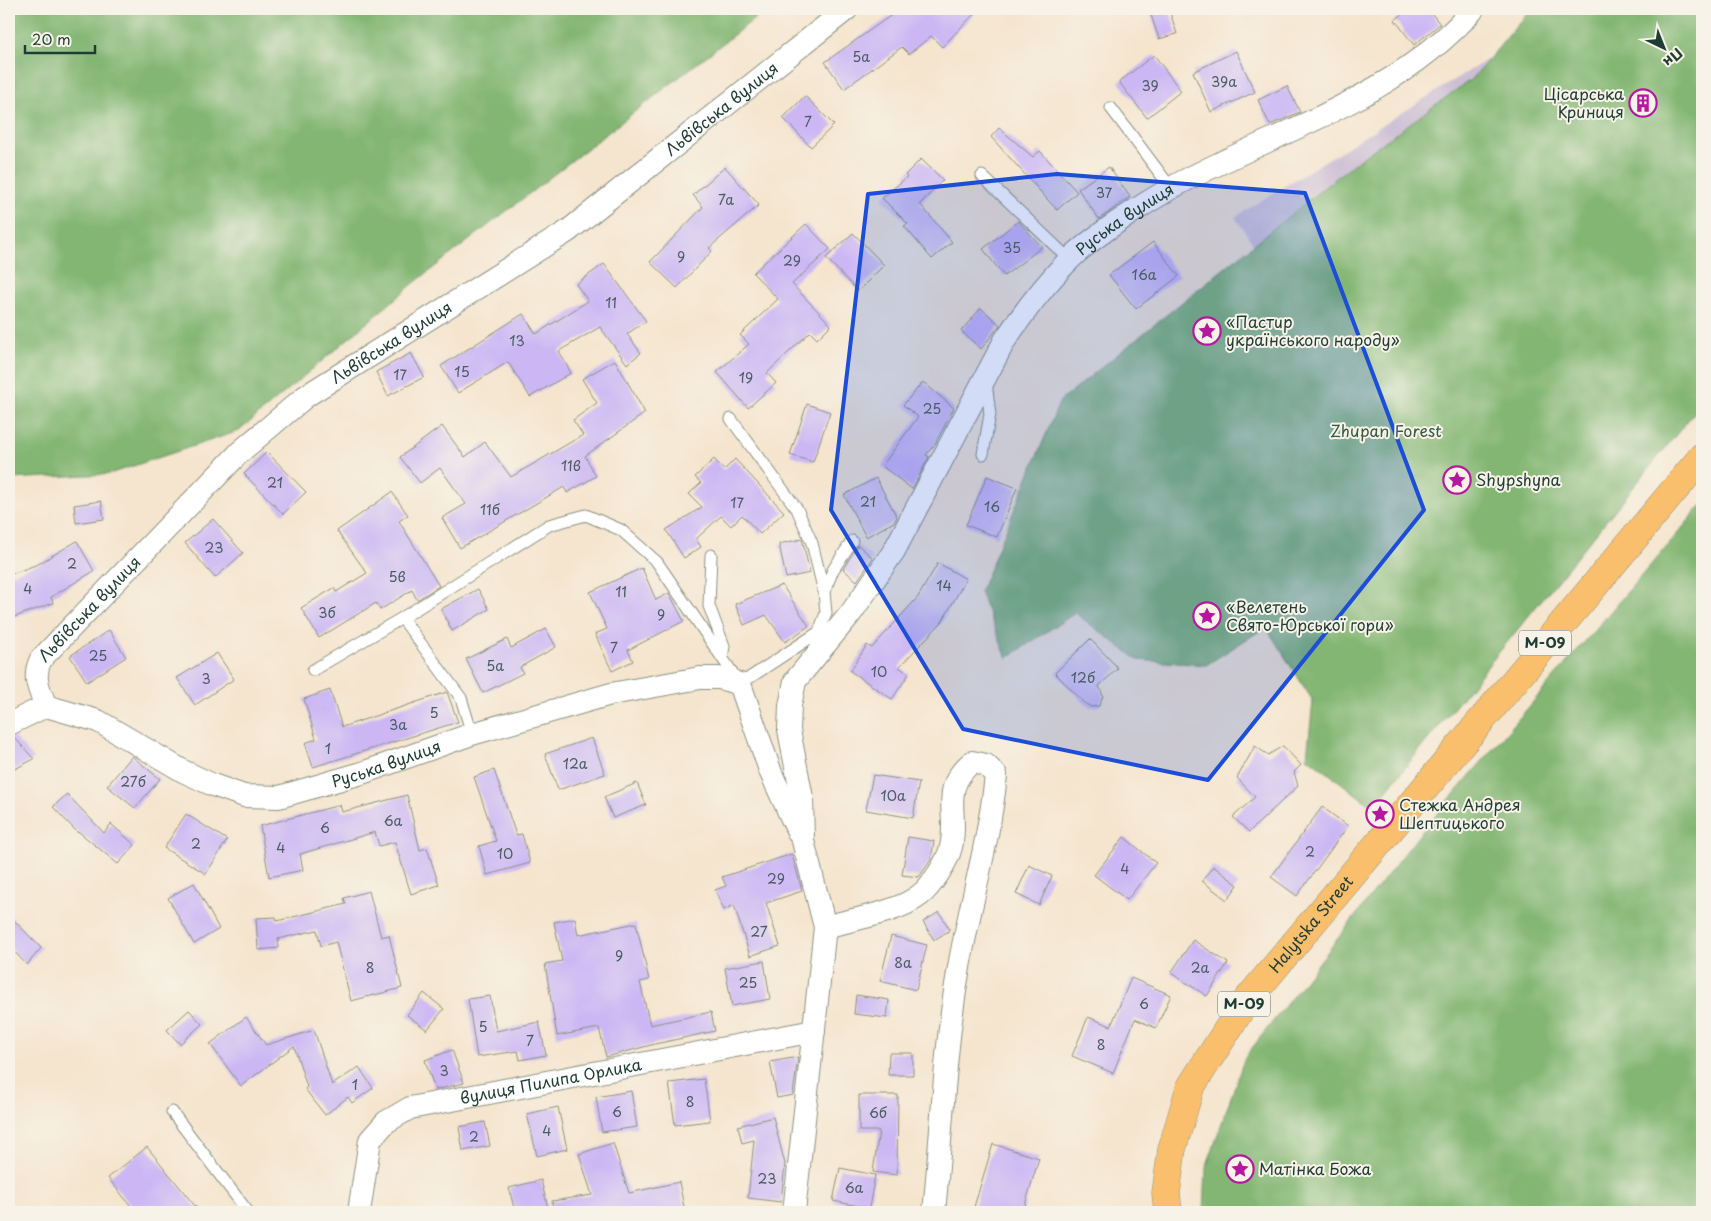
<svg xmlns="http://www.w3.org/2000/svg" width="1711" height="1221" viewBox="0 0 1711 1221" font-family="'Playpen Sans',sans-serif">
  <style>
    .industrial { fill: #ccbed4 }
    .forest { fill: #82b672; stroke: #507a53 }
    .building { fill: #ccb7f4 }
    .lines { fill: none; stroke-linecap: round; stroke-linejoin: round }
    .lane-casing { stroke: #8a9181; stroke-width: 13 }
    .street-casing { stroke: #8a9181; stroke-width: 24 }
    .primary-casing { stroke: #8a9181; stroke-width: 29 }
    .lane { stroke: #fff; stroke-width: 11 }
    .street { stroke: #fff; stroke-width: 22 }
    .primary { stroke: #f9bf6d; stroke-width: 28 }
    .marked { fill: #1d4ed8; fill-opacity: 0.2; stroke: #1d4ed8; stroke-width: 4; stroke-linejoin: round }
    .labels { text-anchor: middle; stroke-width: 4; stroke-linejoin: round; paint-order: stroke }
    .number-label { font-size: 14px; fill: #4a5c64 }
    .shield { fill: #f7f3e8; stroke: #60746a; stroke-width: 1 }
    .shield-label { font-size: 15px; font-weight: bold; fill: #1f3d34 }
    .poi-label { font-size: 16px; fill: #1f3d34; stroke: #f7f3e8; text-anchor: start }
    .street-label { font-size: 16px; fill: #1f3d34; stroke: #f7f3e8 }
    .park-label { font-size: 16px; fill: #395b44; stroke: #f7f3e8 }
  </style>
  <rect width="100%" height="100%" fill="#f7f3e8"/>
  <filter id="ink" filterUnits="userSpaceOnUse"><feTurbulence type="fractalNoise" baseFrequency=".02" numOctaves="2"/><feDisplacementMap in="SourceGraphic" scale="10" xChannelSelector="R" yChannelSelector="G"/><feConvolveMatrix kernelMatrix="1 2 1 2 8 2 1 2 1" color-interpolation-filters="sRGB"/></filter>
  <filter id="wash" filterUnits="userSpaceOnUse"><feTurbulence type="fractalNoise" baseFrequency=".0096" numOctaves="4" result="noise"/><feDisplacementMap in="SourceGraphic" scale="20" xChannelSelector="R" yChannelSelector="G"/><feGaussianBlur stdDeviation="1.12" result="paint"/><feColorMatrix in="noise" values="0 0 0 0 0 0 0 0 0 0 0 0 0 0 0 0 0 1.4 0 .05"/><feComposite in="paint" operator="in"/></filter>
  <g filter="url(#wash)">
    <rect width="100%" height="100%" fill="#f5e5ce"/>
    <path class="industrial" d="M1568 9 1254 245 1235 217Z"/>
    <path class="forest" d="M9 9H767L414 283 239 431 109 474 9 479Z
      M1531 9H1702V403L1373 807 1307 757 1313 701 1266 627 1206 665 1138 660 1075 613 1007 658 980 592 1060 401 1352 165 1473 78Z
      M1702 505V1212H1204L1206 1168 1245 1057 1419 835Z"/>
    <g id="blocks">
      <path class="building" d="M900 9H979L942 47 931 36 909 54 902 47 844 89 825 62Z
        M1149 9H1169L1177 34 1159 39Z
        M1409 9H1428L1440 24 1414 45 1395 20Z
        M1236 51 1255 92 1211 112 1193 72Z
        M1154 55 1181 91 1147 118 1119 82Z
        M1287 86 1300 112 1270 125 1258 100Z
        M805 96 834 125 811 147 783 118Z
        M999 128 1033 157 1040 151 1077 192 1057 210 991 137Z
        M921 159 943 180 920 204 952 242 932 259 904 226 908 224 882 198 907 177 905 175Z
        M725 167 759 205 709 248 712 251 677 288 650 262 703 207 693 195Z
        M1109 167 1130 197 1099 219 1078 189Z
        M1018 221 1042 247 1004 276 983 249Z
        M806 224 830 249 792 284 831 325 817 339 810 332 767 373 776 383 748 408 717 372 749 344 740 335 778 299 753 273Z
        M853 233 884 265 858 291 826 258Z
        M1153 242 1179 276 1136 309 1109 275Z
        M604 264 646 321 627 334 641 353 627 364 600 327 559 351 571 373 530 397 508 362 458 393 441 366 523 314 536 334 588 301 576 284Z
        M981 308 1000 325 981 349 961 331Z
        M411 353 424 377 388 396 376 372Z
        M615 360 645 413 585 456 596 476 567 493 564 487 460 548 442 518 466 504 440 468 420 483 400 457 442 426 465 457 485 442 511 477 583 435 573 420 597 403 582 379Z
        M923 382 954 408 935 444 926 455 929 457 912 489 882 466 918 417 903 405Z
        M807 404 830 412 813 462 790 455Z
        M267 452 306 492 283 514 244 474Z
        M714 459 724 470 735 459 784 512 760 534 742 515 731 526 721 516 696 539 701 547 684 558 666 530 702 507 689 494 701 483 695 477Z
        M987 476 1017 488 997 537 966 525Z
        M876 478 897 517 894 522 866 537 844 495Z
        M392 492 408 515 399 521 439 586 417 600 412 590 380 610 376 603 319 638 301 608 334 588 336 592 367 573 337 531Z
        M101 501 104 519 76 523 74 505Z
        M213 519 243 553 215 578 185 543Z
        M802 539 810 573 786 578 779 544Z
        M77 541 94 571 51 597 53 603 9 619V575L38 564Z
        M858 545 873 558 857 581 843 569Z
        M938 563 966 579 942 622 899 667 909 674 892 699 850 671 867 645 872 648 918 597Z
        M642 568 656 600 669 593 684 621 628 650 633 661 612 671 595 634 607 629 590 592Z
        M782 585 809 626 785 642 766 615 744 625 735 604Z
        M478 589 489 609 452 631 441 609Z
        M546 629 556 647 520 667 523 673 483 693 466 659 507 639 511 648Z
        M109 630 126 657 87 682 70 656Z
        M1090 639 1118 668 1099 686 1103 696 1099 706 1091 707 1083 702 1055 673Z
        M217 653 234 679 195 705 177 678Z
        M330 690 342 727 447 692 458 722 313 767 305 743 316 739 304 699Z
        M13 736 34 759 9 772V737Z
        M592 738 605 774 558 790 545 754Z
        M1255 746 1268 755 1283 746 1301 765 1294 772 1298 786 1249 832 1233 817 1255 797 1237 778Z
        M132 756 160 779 135 808 107 786Z
        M494 770 516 835 522 834 530 863 487 875 479 846 496 841 474 777Z
        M873 775 919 782 913 818 866 810Z
        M637 783 646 805 613 818 604 797Z
        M67 794 104 833 111 824 135 845 118 864 79 832 78 833 53 807Z
        M407 795 420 850 427 848 439 885 411 894 395 842 379 846 375 832 300 854 303 870 269 877 260 826 340 805 342 812Z
        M1322 807 1348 826 1297 896 1271 877Z
        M186 814 227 840 206 874 164 848Z
        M908 837 934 841 931 860 919 877 902 875Z
        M1124 837 1156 863 1127 900 1094 875Z
        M792 854 802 891 766 903 780 946 750 956 734 905 724 910 715 890 726 886 722 877Z
        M1029 865 1052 876 1039 905 1016 894Z
        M1213 866 1238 885 1227 900 1202 881Z
        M194 883 219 929 194 944 168 898Z
        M369 891 381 937 389 935 402 988 351 1001 336 942 321 946 317 930 278 939 279 948 258 950 256 918 276 917 277 921 346 904 344 898Z
        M939 912 950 930 934 940 923 922Z
        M9 915 41 948 27 965 9 946Z
        M575 918 578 935 636 923 649 980 640 982 650 1025 711 1012 715 1031 655 1044 606 1057 599 1028 557 1036 545 964 562 961 554 922Z
        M891 936 927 945 916 990 880 981Z
        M1193 940 1228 963 1207 996 1171 973Z
        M764 961 770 999 732 1006 725 968Z
        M1131 978 1171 995 1156 1028 1135 1019 1113 1073 1072 1056 1088 1017 1111 1026Z
        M424 993 444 1009 427 1030 407 1015Z
        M856 995 889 1000 887 1018 854 1014Z
        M490 996 496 1031 539 1022 546 1055 520 1060 518 1051 477 1057 468 999Z
        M189 1010 202 1024 180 1044 167 1030Z
        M246 1017 266 1045 314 1030 332 1085 359 1067 373 1088 352 1103 348 1097 325 1115 305 1089 307 1087 294 1046 241 1086 210 1044Z
        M452 1050 464 1083 435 1090 425 1060Z
        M889 1053H913V1075H888Z
        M798 1057 793 1095 777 1098 770 1062Z
        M704 1079 710 1121 675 1125 669 1083Z
        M631 1091 637 1127 602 1132 596 1097Z
        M859 1095H898L897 1175 873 1172 879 1131H859Z
        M558 1107 567 1149 537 1156 527 1114Z
        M773 1117 785 1164 781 1202 748 1198 754 1140 742 1143 738 1126Z
        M485 1122 490 1146 463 1151 459 1127Z
        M613 1143 629 1193 679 1182 685 1212H553L552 1201 592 1195 579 1154Z
        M993 1144 1039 1158 1023 1212H990L974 1207Z
        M147 1147 200 1212H136L108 1178Z
        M840 1168 875 1175 869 1208 833 1201Z
        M541 1180 549 1212H515L509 1188Z"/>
    </g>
  </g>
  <g filter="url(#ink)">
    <use href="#blocks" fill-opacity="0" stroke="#8a9181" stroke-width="1"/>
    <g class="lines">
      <g class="lane-casing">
        <path id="lane" d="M1111 108 1171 188
          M982 176 1070 260
          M983 454 990 414 986 382
          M711 555 709 606 724 646 722 658
          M824 592 833 570 852 541
          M402 618 461 698 472 734
          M313 670 402 618 549 525 586 515 621 530 657 562 740 684 819 632 826 613 824 592 812 543 797 509 731 419
          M172 1112 248 1212"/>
      </g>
      <g class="street-casing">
        <g id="street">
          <path id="s1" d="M46 706 98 721 183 771 213 785 244 796 279 797 362 773 472 734 611 694 700 678H719L740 684 771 773 799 834"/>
          <path id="s2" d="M9 724 46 706C39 689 32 677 41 659L240 452 306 396 568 231 847 9"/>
          <path d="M825 927C852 919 898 913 920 895 931 887 948 861 951 847 959 813 939 789 972 762L986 765 996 775C989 844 969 906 958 973 944 1052 942 1133 934 1212"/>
          <path id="s3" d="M359 1212 370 1140 386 1122 410 1108 814 1031"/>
          <path id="s4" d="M794 1212 825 927 803 841 802 798 789 730 790 706 795 681 851 613 894 551 1005 340C1024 312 1045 284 1069 260 1092 237 1142 205 1171 188 1274 131 1391 102 1472 11L1471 9"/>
        </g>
      </g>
      <g class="primary-casing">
        <g id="primary">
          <path id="s5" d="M1168 1212 1166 1193 1172 1149 1190 1088 1244 1004 1702 457"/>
        </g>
      </g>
      <use href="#lane" class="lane"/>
      <use href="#street" class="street"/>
      <use href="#primary" class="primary"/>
    </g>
  </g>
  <path class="marked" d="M1057 174 1305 193 1424 510 1208 780 963 729 831 510 868 194Z"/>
  <defs>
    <g id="building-ring" transform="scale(1.4375)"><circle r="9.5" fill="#f7f3e8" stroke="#b5179e" stroke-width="1.5"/><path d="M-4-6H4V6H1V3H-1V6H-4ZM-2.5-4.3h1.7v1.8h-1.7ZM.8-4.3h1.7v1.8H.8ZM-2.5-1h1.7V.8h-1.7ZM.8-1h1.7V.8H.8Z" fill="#b5179e"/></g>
    <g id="sight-ring" transform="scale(1.4375)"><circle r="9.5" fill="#f7f3e8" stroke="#b5179e" stroke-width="1.5"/><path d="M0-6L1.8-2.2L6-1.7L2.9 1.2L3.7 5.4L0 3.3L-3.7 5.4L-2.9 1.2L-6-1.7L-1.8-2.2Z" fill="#b5179e"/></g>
  </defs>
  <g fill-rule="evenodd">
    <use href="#building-ring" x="1643" y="103"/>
    <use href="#sight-ring" x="1207" y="331"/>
    <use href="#sight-ring" x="1457" y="480"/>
    <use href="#sight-ring" x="1207" y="616"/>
    <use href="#sight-ring" x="1380" y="814"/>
    <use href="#sight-ring" x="1240" y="1169"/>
  </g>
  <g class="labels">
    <g class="number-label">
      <text x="861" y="62">5а</text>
      <text x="1224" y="87">39а</text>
      <text x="1150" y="91">39</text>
      <text x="808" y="127">7</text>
      <text x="1104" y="198">37</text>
      <text x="726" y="205">7а</text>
      <text x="1012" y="253">35</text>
      <text x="681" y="262">9</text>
      <text x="792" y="266">29</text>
      <text x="1144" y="280">16а</text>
      <text x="611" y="308">11</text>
      <text x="517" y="346">13</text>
      <text x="462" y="377">15</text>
      <text x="400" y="380">17</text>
      <text x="746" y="383">19</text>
      <text x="932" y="414">25</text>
      <text x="571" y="471">11в</text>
      <text x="275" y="488">21</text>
      <text x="868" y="507">21</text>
      <text x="737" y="508">17</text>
      <text x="992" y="512">16</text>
      <text x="490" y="515">11б</text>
      <text x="214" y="553">23</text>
      <text x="72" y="569">2</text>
      <text x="397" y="582">5в</text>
      <text x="944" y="591">14</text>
      <text x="28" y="594">4</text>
      <text x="621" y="597">11</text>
      <text x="327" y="618">3б</text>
      <text x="661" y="620">9</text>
      <text x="614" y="653">7</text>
      <text x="98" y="661">25</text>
      <text x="495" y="671">5а</text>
      <text x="879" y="677">10</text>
      <text x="1083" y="683">12б</text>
      <text x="206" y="684">3</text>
      <text x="434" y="718">5</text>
      <text x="398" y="730">3а</text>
      <text x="328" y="754">1</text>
      <text x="575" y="769">12а</text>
      <text x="133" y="787">27б</text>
      <text x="893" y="801">10а</text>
      <text x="393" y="826">6а</text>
      <text x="325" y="833">6</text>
      <text x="196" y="849">2</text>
      <text x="281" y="853">4</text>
      <text x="1310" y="857">2</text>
      <text x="505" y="859">10</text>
      <text x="1125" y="874">4</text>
      <text x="776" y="884">29</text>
      <text x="759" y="937">27</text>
      <text x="619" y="961">9</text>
      <text x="903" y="968">8а</text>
      <text x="370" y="973">8</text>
      <text x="1200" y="973">2а</text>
      <text x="748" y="988">25</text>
      <text x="1144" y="1009">6</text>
      <text x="483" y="1032">5</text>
      <text x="530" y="1046">7</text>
      <text x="1101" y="1050">8</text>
      <text x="444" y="1076">3</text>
      <text x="355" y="1090">1</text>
      <text x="690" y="1107">8</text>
      <text x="617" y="1117">6</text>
      <text x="878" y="1118">6б</text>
      <text x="547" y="1136">4</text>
      <text x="474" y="1142">2</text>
      <text x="767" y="1184">23</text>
      <text x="854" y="1193">6а</text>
    </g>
    <g class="shield">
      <rect x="1519" y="630.5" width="52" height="25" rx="4"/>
      <rect x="1218" y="991.5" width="52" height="25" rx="4"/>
    </g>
    <g class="shield-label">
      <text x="1545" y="648">М-09</text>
      <text x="1244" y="1009">М-09</text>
    </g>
    <g class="poi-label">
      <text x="1624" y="100" text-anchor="end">Цісарська<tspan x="1624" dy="18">Криниця</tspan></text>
      <text x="1226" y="328">«Пастир<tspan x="1226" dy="18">українського народу»</tspan></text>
      <text x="1476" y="486">Shypshyna</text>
      <text x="1226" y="613">«Велетень<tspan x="1226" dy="18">Свято-Юрської гори»</tspan></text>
      <text x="1399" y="811">Стежка Андрея<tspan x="1399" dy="18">Шептицького</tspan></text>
      <text x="1259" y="1175">Матінка Божа</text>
    </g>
    <g class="street-label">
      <text dy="6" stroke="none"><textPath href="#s2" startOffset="970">Львівська вулиця</textPath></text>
      <text dy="6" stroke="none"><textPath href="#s4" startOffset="1111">Руська вулиця</textPath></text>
      <text dy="6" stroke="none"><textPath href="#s2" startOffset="565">Львівська вулиця</textPath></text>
      <text dy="6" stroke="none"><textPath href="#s2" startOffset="160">Львівська вулиця</textPath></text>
      <text dy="6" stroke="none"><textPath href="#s1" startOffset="366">Руська вулиця</textPath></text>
      <text dy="6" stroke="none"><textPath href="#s5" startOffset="331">Halytska Street</textPath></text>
      <text dy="6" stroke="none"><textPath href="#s3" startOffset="268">вулиця Пилипа Орлика</textPath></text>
    </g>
    <g class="park-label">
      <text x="1386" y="437">Zhupan Forest</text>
    </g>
  </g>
  <rect width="1711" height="1221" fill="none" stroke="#f7f3e8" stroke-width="30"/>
  <g transform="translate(1664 48) rotate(137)" stroke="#f7f3e8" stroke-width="4" paint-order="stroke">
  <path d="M0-4L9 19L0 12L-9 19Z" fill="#1f3d34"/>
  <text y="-8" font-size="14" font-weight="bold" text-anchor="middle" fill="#1f3d34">Пн</text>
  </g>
  <path d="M25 45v8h70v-8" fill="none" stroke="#1f3d34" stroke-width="2.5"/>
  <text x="32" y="45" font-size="15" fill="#1f3d34" stroke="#f7f3e8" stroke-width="4" paint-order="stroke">20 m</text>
</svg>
